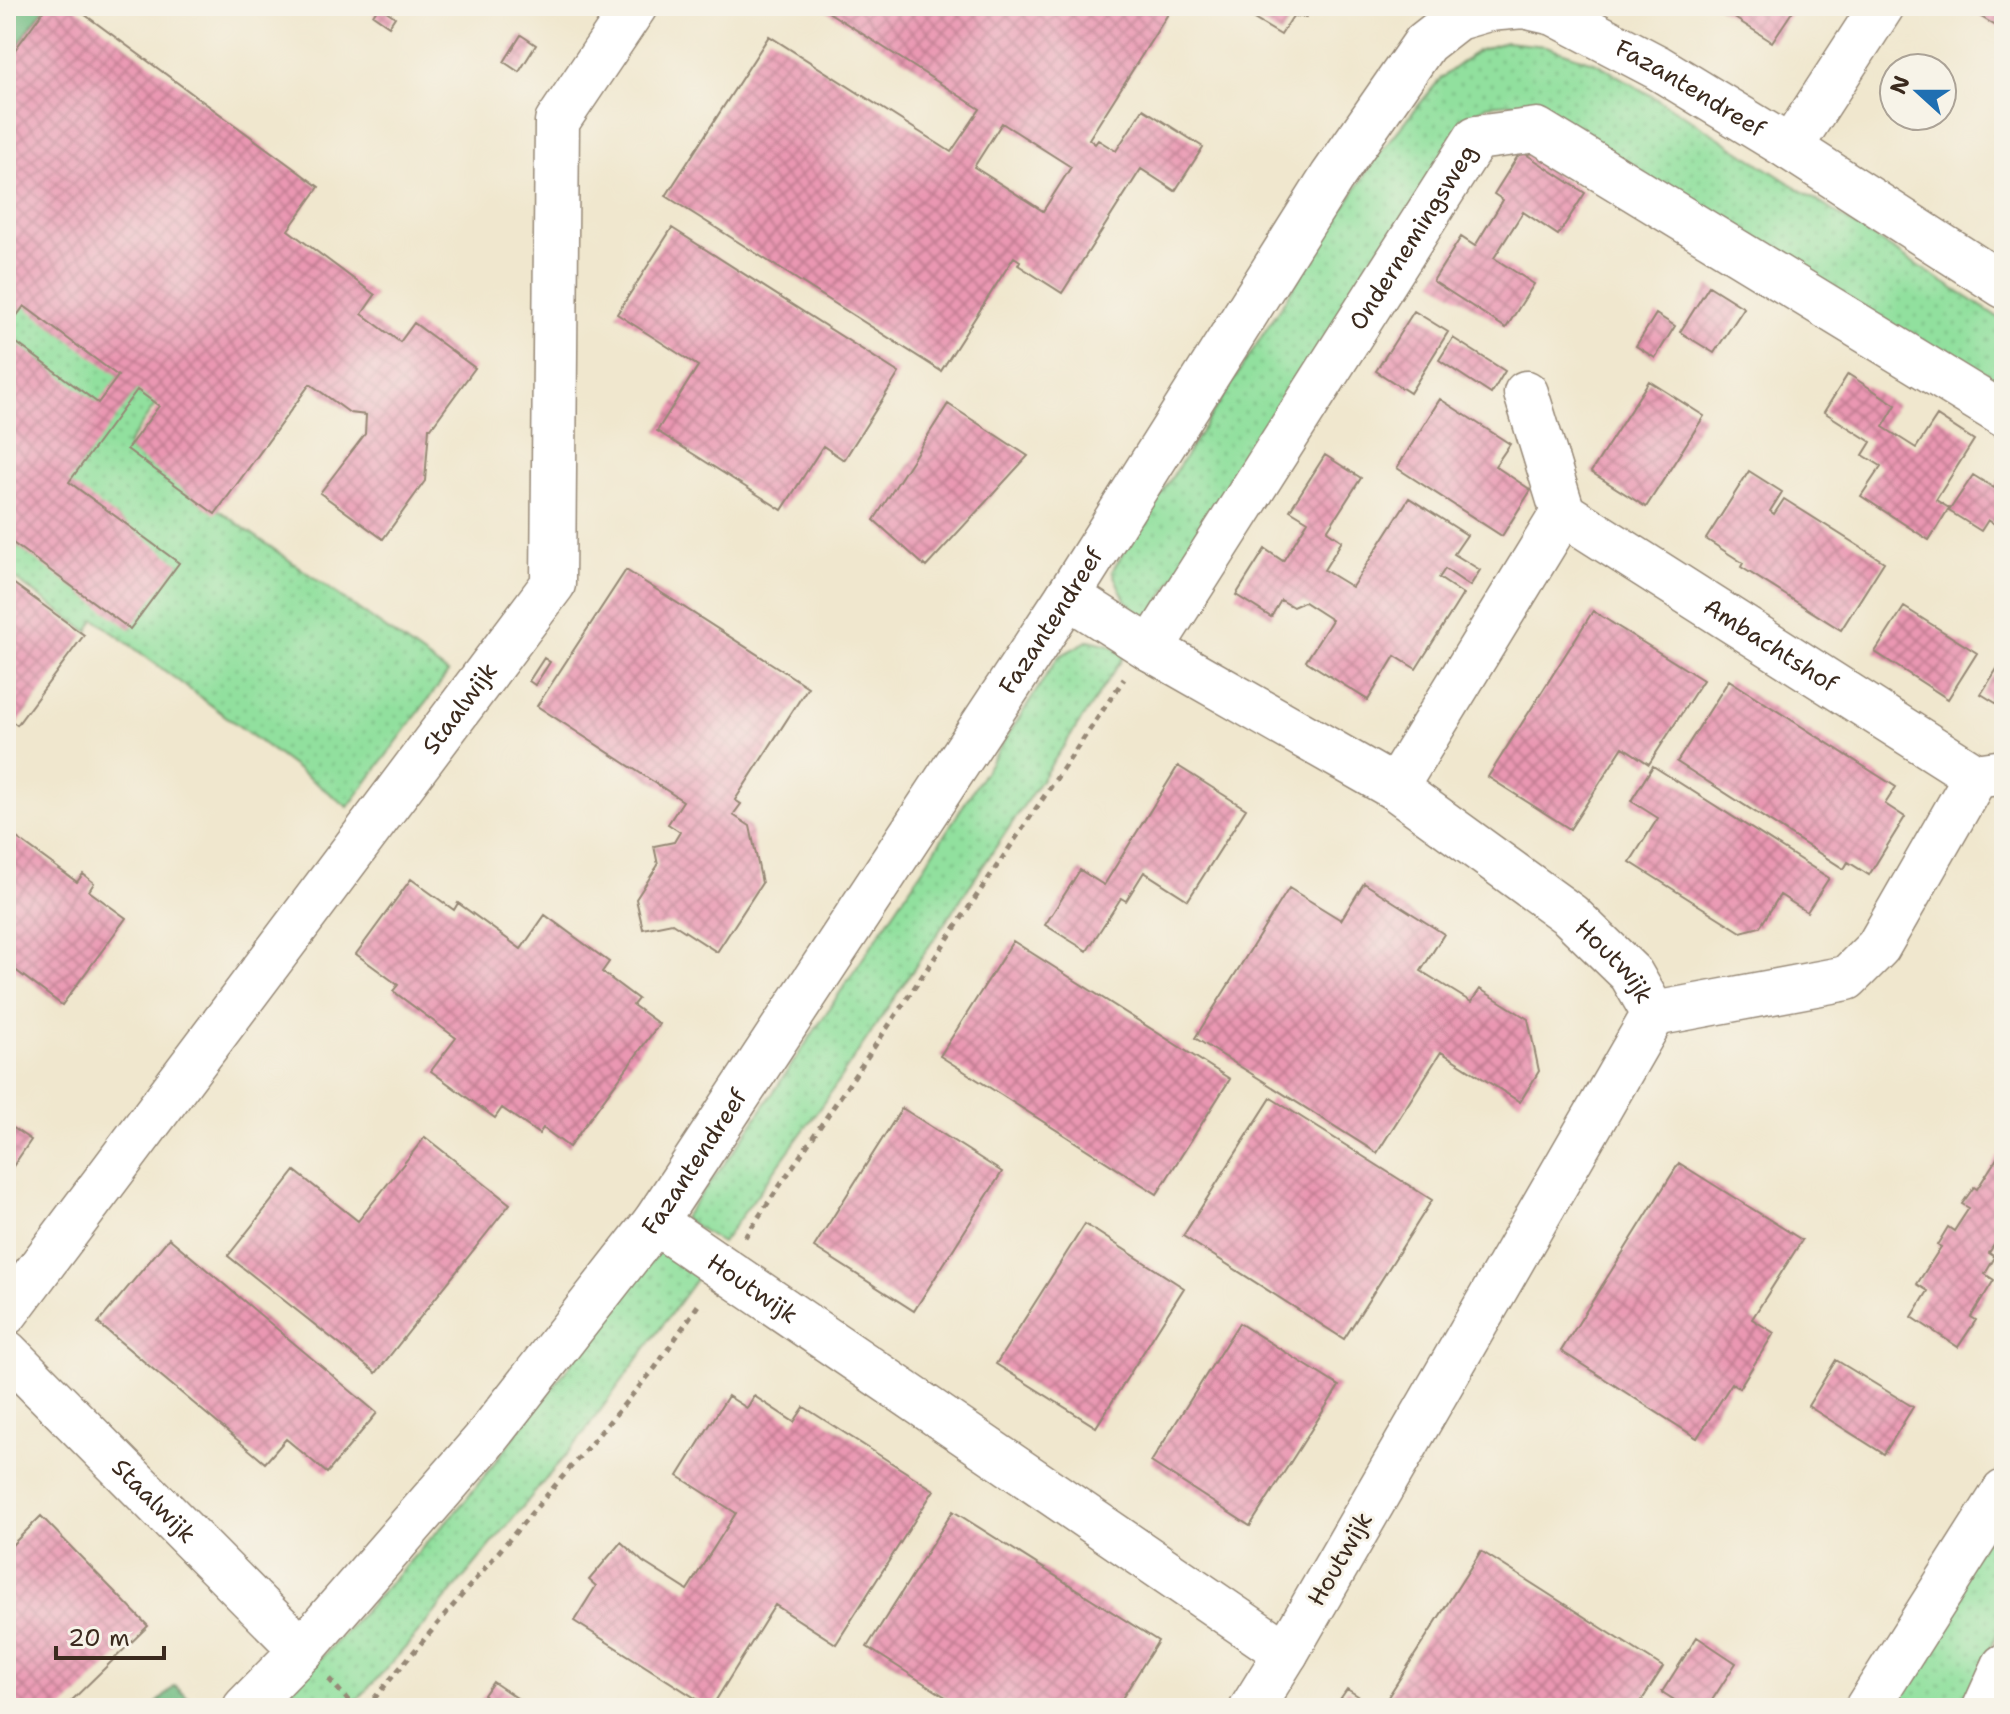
<svg xmlns="http://www.w3.org/2000/svg" width="2010" height="1714" viewBox="0 0 2010 1714" font-family="'Shantell Sans',sans-serif">
  <style>
    .grass { fill: url(#grass-dots); stroke: #66855e; stroke-width: 2 }
    .forest { fill: url(#forest-firs); stroke: #587452; stroke-width: 2 }
    .building { fill: url(#building-cross-hatch); fill-rule: evenodd }
    .lines { fill: none; stroke-linecap: round; stroke-linejoin: round }
    .minor-casing { stroke: #968876; stroke-width: 47 }
    .path { stroke: #968876; stroke-width: 5; stroke-dasharray: 6 6; stroke-linecap: butt }
    .minor { stroke: #fff; stroke-width: 44 }
    .labels { text-anchor: middle; stroke-width: 6; stroke-linejoin: round; paint-order: stroke }
    .street-label { font-size: 24px; fill: #3b2a1e; stroke: #f7f3e8 }
  </style>
  <defs>
    <pattern id="grass-dots" width="8" height="8" patternUnits="userSpaceOnUse" patternTransform="scale(2)"><rect width="8" height="8" fill="#91e09e"/><path d="M2 2h.1M6 6h.1" fill="none" stroke="#7ec088" stroke-width="1.8" stroke-linecap="round"/></pattern>
    <pattern id="forest-firs" width="22" height="20" patternUnits="userSpaceOnUse" patternTransform="scale(2)"><rect width="22" height="20" fill="#74be85"/><path d="M5 1l3.5 6h-7zM16 11l3.5 6h-7z" fill="#609b6c"/></pattern>
    <pattern id="building-cross-hatch" width="8" height="8" patternUnits="userSpaceOnUse" patternTransform="scale(2)"><rect width="8" height="8" fill="#ea97b2"/><path d="M0 0l8 8M0 8l8-8" fill="none" stroke="#bf7b90"/></pattern>
  </defs>
  <rect width="100%" height="100%" fill="#f7f3e8"/>
  <filter id="ink" filterUnits="userSpaceOnUse"><feTurbulence type="fractalNoise" baseFrequency=".0125" numOctaves="2"/><feDisplacementMap in="SourceGraphic" scale="16" xChannelSelector="R" yChannelSelector="G"/><feConvolveMatrix kernelMatrix="1 2 1 2 8 2 1 2 1" color-interpolation-filters="sRGB"/></filter>
  <filter id="wash" filterUnits="userSpaceOnUse"><feTurbulence type="fractalNoise" baseFrequency=".006" numOctaves="4" result="noise"/><feDisplacementMap in="SourceGraphic" scale="32" xChannelSelector="R" yChannelSelector="G"/><feGaussianBlur stdDeviation="1.8" result="paint"/><feColorMatrix in="noise" values="0 0 0 0 0 0 0 0 0 0 0 0 0 0 0 0 0 1.4 0 .05"/><feComposite in="paint" operator="in"/></filter>
  <g filter="url(#wash)">
    <rect width="100%" height="100%" fill="#f0e7ce"/>
    <path class="grass" d="M1505 42 1546 46 1596 63 1682 114 2004 321V412L1514 103 1487 105 1464 124 1147 621 1125 600 1112 571 1375 159 1440 79 1477 51Z
      M6 289 158 401 127 445 448 673 348 807 95 619 88 632 6 572Z
      M1089 640 1110 645 1125 655 829 1095 722 1243 683 1218 734 1151 924 867 1058 657Z
      M660 1248 702 1271 581 1437 406 1647 350 1708H275L465 1501Z
      M2004 1508V1619L1963 1708H1878Z"/>
    <path class="forest" d="M6 6H46L6 61Z
      M175 1686 200 1708H152Z"/>
    <g id="blocks">
      <path class="building" d="M47 6H73L319 187 288 230 375 295 362 314 400 342 414 323 475 368 431 428H429L425 481 383 539 320 493 365 434 366 415 350 413 310 384 215 514 127 449 159 406 137 390 69 482 179 563 130 629 6 538V335L98 403 118 376 24 306 6 331V62Z
        M379 6 395 17 389 26 373 15Z
        M819 6H1173L1089 139 1095 144 1098 140 1116 151 1143 109 1203 147 1175 191 1141 169 1062 293 1018 265 1020 261 1014 257 941 371 666 196 769 36 951 152 980 109ZM1002 123 1071 167 1043 211 974 167Z
        M1239 6H1313L1306 17 1293 16 1281 35 1237 9Z
        M1716 6H1796L1772 42Z
        M1973 6H2004V31L1970 10Z
        M521 35 536 45 519 72 504 62Z
        M1521 151 1585 193 1558 235 1523 212 1494 258 1534 284 1506 328 1433 281 1461 237 1475 246 1503 200 1494 194Z
        M672 228 899 373 844 460 823 446 782 510 657 431 698 366 617 314Z
        M1709 286 1744 308 1714 353 1680 332Z
        M1414 311 1448 332 1410 393 1376 371Z
        M1656 314 1675 326 1655 358 1636 346Z
        M1453 338 1505 371 1491 394 1439 360Z
        M1848 374 1896 405 1883 427 1916 448 1937 416 1974 440 1936 500 1949 508 1929 540 1861 496 1881 466 1863 455 1871 442 1824 412Z
        M1649 381 1704 416 1646 507 1591 472Z
        M1440 399 1510 444 1495 466 1531 490 1502 536 1397 468Z
        M948 404 1028 456 926 567 874 520Z
        M1325 455 1361 478 1327 531 1342 541 1324 570 1352 587 1409 498 1467 535 1454 554 1480 570 1470 586 1445 569 1439 578 1463 594 1416 669 1395 656 1368 700 1306 661 1332 620 1304 602 1293 607 1281 600 1271 617 1236 595 1265 549 1283 561 1308 521 1290 510Z
        M1749 471 1782 492 1770 511 1774 514 1784 499 1884 562 1841 630 1741 567 1743 563 1706 539Z
        M2004 472V530L1988 520 1981 531 1949 511 1973 475 1994 488Z
        M626 570 808 687 735 800 741 804 733 815 750 826 762 883 717 952 672 923 643 929 636 899 658 865 654 846 674 842 680 832 668 824 683 801 537 706Z
        M6 578 84 635 17 725 6 717Z
        M1904 607 1977 653 1948 699 1875 652Z
        M1593 611 1703 680 1649 764 1623 747 1570 829 1488 777Z
        M544 658 550 662 535 685 529 681Z
        M2004 658V708L1981 694Z
        M1729 680 1896 787 1885 804 1905 817 1869 875 1848 862 1844 869 1677 762Z
        M1178 766 1246 809 1188 900 1144 872 1126 901 1121 898 1087 951 1045 925 1080 870 1104 885Z
        M1653 766 1829 878 1807 912 1780 895 1760 927 1741 932 1630 862 1658 818 1631 801Z
        M6 830 77 882 83 874 94 883 89 891 126 918 62 1005 6 963Z
        M411 879 454 910 458 903 521 949 545 915 609 962 602 972 638 999 633 1005 659 1024 569 1147 543 1128 539 1134 502 1108 495 1118 431 1071 456 1038 393 991 398 985 356 954Z
        M1364 883 1444 934 1421 971 1471 1002 1480 989 1528 1019 1539 1071 1520 1102 1441 1052 1377 1153 1195 1038 1289 888 1341 920Z
        M1013 941 1230 1079 1157 1194 940 1056Z
        M1271 1098 1432 1200 1344 1339 1183 1236Z
        M902 1108 1002 1172 914 1311 814 1247Z
        M6 1123 31 1140 9 1172 6 1170Z
        M425 1137 510 1204 376 1373 228 1256 295 1171 358 1221Z
        M2001 1152 2004 1153V1229L1989 1253 1995 1257 1985 1274 1994 1280 1971 1317 1976 1320 1958 1347 1912 1317 1928 1291 1917 1284 1941 1247 1937 1245 1948 1227 1954 1231 1969 1208 1962 1204 1974 1187 1977 1189Z
        M1679 1163 1802 1240 1752 1319 1774 1333 1739 1388 1732 1383 1697 1438 1561 1351Z
        M1085 1224 1184 1288 1096 1427 996 1364Z
        M169 1238 377 1413 327 1473 286 1439 265 1463 98 1323Z
        M1239 1323 1339 1386 1250 1526 1151 1462Z
        M1836 1360 1913 1407 1884 1454 1808 1406Z
        M728 1396 747 1408 754 1396 794 1422 804 1407 934 1490 836 1644 775 1605 711 1708 574 1621 596 1586 589 1580 621 1542 643 1562 687 1590 736 1513 678 1476Z
        M953 1511 1158 1641 1116 1708H963L867 1647Z
        M41 1516 148 1626 64 1708H6V1551Z
        M1481 1551 1663 1667 1637 1708H1381Z
        M1697 1637 1736 1663 1707 1708H1687L1662 1692Z
        M493 1682 532 1708H475Z
        M1347 1689 1377 1708H1334Z"/>
    </g>
  </g>
  <g filter="url(#ink)">
    <use href="#blocks" fill-opacity="0" stroke="#968876" stroke-width="2"/>
    <g class="lines">
      <g class="minor-casing">
        <g id="minor">
          <path d="M1790 148 1882 6"/>
          <path id="s1" d="M1563 513 1976 776 2004 772"/>
          <path id="s2" d="M1068 596 1151 649 1395 788 1570 915 1631 974 1654 1014 1286 1653 1252 1708"/>
          <path id="s3" d="M1151 649 1476 138 1537 130 2004 415"/>
          <path d="M1395 788 1563 513 1526 393"/>
          <path d="M1654 1014 1847 978 1878 947 1976 776"/>
          <path id="s4" d="M655 1222 1286 1653"/>
          <path id="s5" d="M6 1313 553 584 557 122 635 6"/>
          <path id="s6" d="M6 1352 302 1650"/>
          <path id="s7" d="M245 1708 302 1650 483 1442 655 1222 1068 596 1332 177 1425 43 1457 18 1488 9 1524 6 1554 13 1657 67 1790 148 2004 286"/>
          <path d="M1867 1708 2004 1492"/>
          <path d="M1985 1708 2004 1666"/>
        </g>
      </g>
      <path class="path" d="M745 1237 1124 679
        M329 1679 355 1708
        M366 1708 655 1368 701 1301"/>
      <use href="#minor" class="minor"/>
    </g>
  </g>
  <g class="labels">
    <g class="street-label">
      <text dy="8" stroke="none"><textPath href="#s7" startOffset="2340">Fazantendreef</textPath></text>
      <text dy="8" stroke="none"><textPath href="#s3" startOffset="488">Ondernemingsweg</textPath></text>
      <text dy="8" stroke="none"><textPath href="#s7" startOffset="1356">Fazantendreef</textPath></text>
      <text dy="8" stroke="none"><textPath href="#s1" startOffset="246">Ambachtshof</textPath></text>
      <text dy="8" stroke="none"><textPath href="#s5" startOffset="756">Staalwijk</textPath></text>
      <text dy="8" stroke="none"><textPath href="#s2" startOffset="660">Houtwijk</textPath></text>
      <text dy="8" stroke="none"><textPath href="#s7" startOffset="708">Fazantendreef</textPath></text>
      <text dy="8" stroke="none"><textPath href="#s4" startOffset="118">Houtwijk</textPath></text>
      <text dy="8" stroke="none"><textPath href="#s6" startOffset="210">Staalwijk</textPath></text>
      <text transform="translate(1340 1559) rotate(-60)" y="8">Houtwijk</text>
    </g>
  </g>
  <rect width="2010" height="1714" fill="none" stroke="#f7f3e8" stroke-width="32"/>
  <g transform="translate(1918 92) rotate(291)"><circle r="38" fill="#f7f3e8" stroke="#aca397" stroke-width="2"/>
  <path d="M0-6L14 30L0 20L-14 30Z" fill="#1f6fb2"/>
  <text y="-12" font-size="22" font-weight="bold" text-anchor="middle" fill="#3b2a1e">N</text>
  </g>
  <path d="M56 1646v12h108v-12" fill="none" stroke="#3b2a1e" stroke-width="4"/>
  <text x="68" y="1646" font-size="24" fill="#3b2a1e" stroke="#f7f3e8" stroke-width="6" paint-order="stroke">20 m</text>
</svg>
